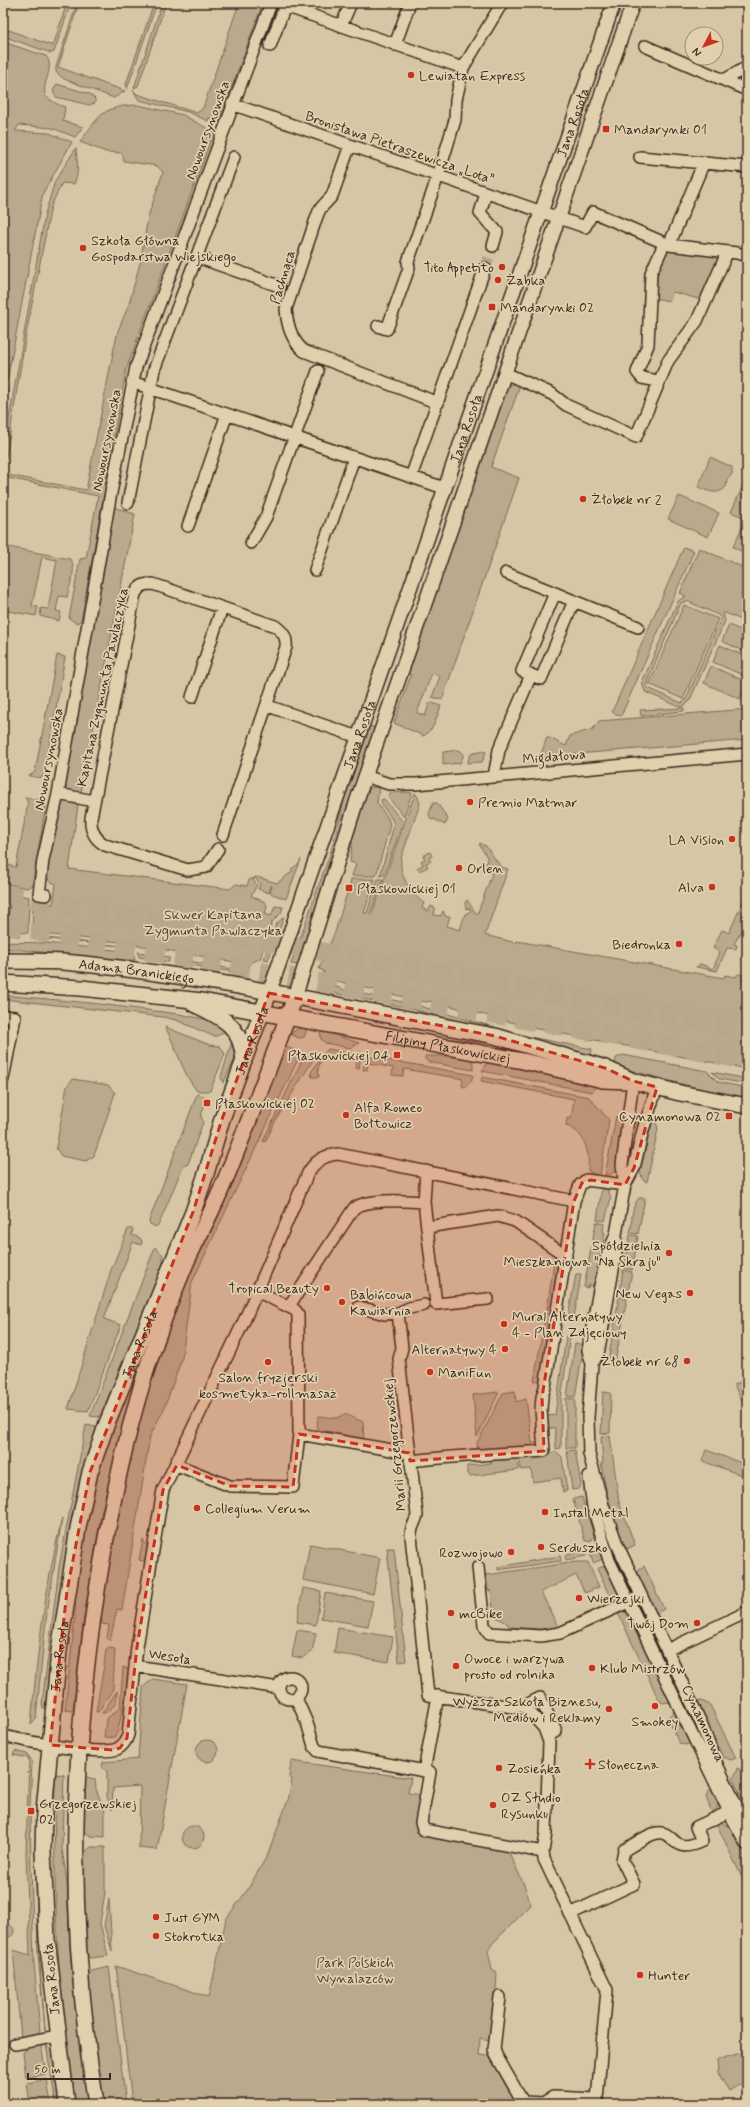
<svg xmlns="http://www.w3.org/2000/svg" width="750" height="2107" viewBox="0 0 750 2107" font-family="Mynerve,sans-serif">
  <style>
    .green { fill: #baa98c; stroke: #7a6a55; fill-rule: evenodd }
    .lines { fill: none; stroke-linecap: round; stroke-linejoin: round }
    .minor-tunnel { stroke: #b8a78a; stroke-width: 11; stroke-dasharray: 11 5.5; stroke-linecap: butt }
    .motorway-tunnel { stroke: #b8a78a; stroke-width: 19; stroke-dasharray: 19 10; stroke-linecap: butt }
    .minor-casing { stroke: #3b2a1e; stroke-width: 14 }
    .tertiary-casing { stroke: #3b2a1e; stroke-width: 16 }
    .secondary-casing { stroke: #3b2a1e; stroke-width: 18 }
    .minor { stroke: #e1d0ae; stroke-width: 11 }
    .tertiary { stroke: #e1d0ae; stroke-width: 13 }
    .secondary { stroke: #e1d0ae; stroke-width: 15 }
    .marked { fill: #c8321e; fill-opacity: 0.2; stroke: #c8321e; stroke-width: 3; stroke-dasharray: 8 5; stroke-linejoin: round }
    .poi-dot { fill: #c8321e; stroke: #e1d0ae; stroke-width: 1.5 }
    .labels { text-anchor: middle; stroke-width: 3.5; stroke-linejoin: round; paint-order: stroke }
    .poi-label { font-size: 14px; fill: #3b2a1e; stroke: #e1d0ae; text-anchor: start }
    .street-label { font-size: 14px; fill: #3b2a1e; stroke: #e1d0ae }
    .park-label { font-size: 14px; fill: #4e3d2e; stroke: #e1d0ae }
  </style>
  <rect width="100%" height="100%" fill="#d7c6a5"/>
  <filter id="ink" filterUnits="userSpaceOnUse"><feTurbulence type="fractalNoise" baseFrequency=".025" numOctaves="2"/><feDisplacementMap in="SourceGraphic" scale="8" xChannelSelector="R" yChannelSelector="G"/><feConvolveMatrix kernelMatrix="1 2 1 2 8 2 1 2 1" color-interpolation-filters="sRGB"/></filter>
  <g filter="url(#ink)">
    <path class="green" d="M67 3H71L54 52 51 53 3 36V28L53 46Z
      M77 3H79L58 67 125 91 114 98 64 79 56 72V67Z
      M154 3H157L127 89 126 84Z
      M162 3H166L138 86 134 88Z
      M239 3H263L219 121 209 118 208 121 188 112 139 100 133 90 137 94 197 113 203 108Z
      M3 42 46 56C56 68 40 84 46 97L57 104 65 107 63 121 83 127 75 137 52 128 19 125 15 131 49 133 72 142 43 193 6 386 8 391 3 418Z
      M57 84 90 94 95 99V103L89 105 56 97 53 91Z
      M138 105 183 115 214 132 126 370 81 621 76 623 69 618 80 559 86 558 98 496 3 477V453L45 214 55 181 76 148C77 161 80 171 74 184L62 183 51 206 25 340 4 470 8 475 86 490 114 348 118 331 129 304 140 263 148 217 163 172 157 166 124 161 122 153 106 152 80 142C100 115 102 106 138 105Z
      M670 251 714 256 718 261 702 300 673 292 669 301 654 298C655 280 654 263 670 251Z
      M511 384H517L519 388 491 467 519 478 442 700 432 697 440 676 432 673 417 713 425 716 430 702 441 706 433 727 424 736 394 723 411 675 408 673 507 387Z
      M710 457 732 467V474L727 480 726 487C718 496 707 491 698 487Z
      M747 477V508L743 517 731 512Z
      M679 496 719 513 708 537 668 519Z
      M113 507 135 514 81 792 70 791 66 788 65 782Z
      M744 523 747 525V554L733 547Z
      M3 546 70 559C78 568 69 586 67 597L59 596 56 611 61 612 59 621 40 616 41 608 48 609 57 560 42 557 32 606 38 607 36 616 3 610Z
      M684 547 694 551 621 716 612 712Z
      M699 548 747 569V620L746 622 723 612 725 621 689 702 684 706 680 707 645 692 642 682 678 601 686 596 680 593ZM687 601 718 615 721 618 686 699 682 703 648 688 646 684 681 603Z
      M684 605 718 619 683 699 649 684Z
      M729 625 747 633V653L722 641Z
      M720 645 747 657V677L713 662Z
      M57 655 65 657 44 776 40 778 29 776 35 772Z
      M711 666 747 682 740 699 704 683Z
      M684 708V711L641 716 640 710Z
      M747 709V740L540 757 547 737 566 746 570 736 593 729 599 721Z
      M370 726 375 728 348 805 300 965 291 964 332 848 344 800Z
      M459 750 464 754 460 763 443 765V752Z
      M483 751 486 752 482 762 467 763 471 754Z
      M371 787 379 788 377 803 388 818 390 825 376 876H352L356 864 350 862 353 835 367 793Z
      M405 792 412 793 404 817 388 797 390 793Z
      M415 793 418 797 420 804 401 858C399 874 410 894 424 903L422 908 428 911 431 906 435 908 434 915 441 916 443 911 446 917 450 916 447 926 460 930 465 914 471 911 469 908 466 909 465 902 467 900 477 915 492 874 486 868 487 857 479 844 481 843 483 846 485 845 501 867 508 869 485 935 516 943 517 941 724 978 725 975 736 977 738 974 743 975 742 981 747 982V1069L537 1029 432 1001 426 1002 323 978 324 971 319 969 335 932 347 893 349 894 351 879H375L364 913H367L378 879H383L370 914H372Z
      M25 797 45 801 46 806 32 886 27 888 3 883V864L16 867 28 803Z
      M384 799 403 822 384 875 380 876 394 825C392 815 382 809 381 800Z
      M60 800 78 805 69 869 230 889 236 884 247 886 249 880 257 877 277 883 293 871 291 869 299 864 301 859 286 899 270 893 272 886 271 885 269 893 258 889 260 884 255 878 253 880 257 885 251 896 265 902 267 906 265 914 271 916 275 906 283 907 281 913 272 922 260 959 246 964 120 942 32 933 33 901 53 904 56 884 49 881 46 873Z
      M433 803H437L448 819 445 825 434 819 431 820 429 814Z
      M430 852 432 856 429 858 431 861 426 863 428 867 419 871 417 868 423 865 421 861 425 859 423 856Z
      M747 892V914L742 925 744 927 734 944 737 945 736 949 727 948 717 971 696 967 701 964 713 969 720 952 713 948 722 930 729 933Z
      M7 893 29 897 28 933 3 932V922L7 923 11 899H6Z
      M284 917 268 960 264 959 276 924Z
      M45 938 131 947 48 939Z
      M3 942 44 943 134 952 135 960H115L3 948Z
      M138 952 169 957V962L139 957Z
      M179 959 243 971 240 973 178 963Z
      M329 984 344 990 412 1004 530 1037 592 1049 591 1055 603 1058V1063L409 1008 328 992Z
      M3 995 91 1003 179 1014 209 1020 225 1031 217 1036H213L176 1020 163 1017 3 999Z
      M165 1027 210 1045 220 1046 225 1054 210 1091H197C182 1073 177 1048 165 1027Z
      M300 1027H308L304 1037 299 1038 290 1034Z
      M320 1030 359 1043 350 1048 325 1043 321 1039Z
      M445 1038 504 1045 601 1071 444 1040Z
      M232 1041 235 1059 223 1083 221 1077Z
      M284 1046 301 1053 192 1282 182 1358 164 1409 150 1436 122 1610 117 1609 110 1641 107 1638 109 1625 102 1624 100 1601 121 1493 146 1398 186 1279Z
      M328 1049 361 1055 359 1069 356 1068 357 1061 323 1055 318 1068 319 1077H312L311 1072Z
      M305 1054 313 1060 277 1118 265 1142 263 1141Z
      M623 1055 707 1071 718 1082 747 1088V1098L704 1090 615 1066 616 1058Z
      M366 1056 473 1075 471 1082 465 1087 462 1086 463 1079 404 1069 403 1076 392 1075 393 1068 368 1063 367 1070H363Z
      M425 1056H450L470 1059 473 1063V1070L428 1062 425 1059Z
      M487 1063H491L598 1084 592 1092 482 1071Z
      M712 1072 747 1079V1084L719 1079Z
      M482 1077 589 1097 609 1120 600 1175 598 1176 588 1171C590 1153 585 1131 566 1126L567 1118 571 1119 574 1099 481 1081Z
      M73 1079 108 1085 115 1093 94 1156 86 1161 61 1156 56 1148 67 1086Z
      M197 1094 207 1097 201 1116 203 1122 188 1164 183 1166 159 1224 156 1227 150 1224 149 1221Z
      M633 1114 641 1116 629 1167 627 1168Z
      M616 1116 623 1123 616 1171 606 1177 605 1176Z
      M653 1119 656 1122 658 1129 647 1182 643 1180 640 1172Z
      M602 1187 607 1189 611 1197 605 1221 597 1220Z
      M639 1198H645L638 1234 630 1233C633 1221 630 1208 639 1198Z
      M596 1222 604 1224 603 1232 605 1233 595 1286 589 1285 588 1288 584 1287Z
      M128 1229H133L132 1235 140 1238 142 1241 141 1245 133 1242 104 1319 121 1325 88 1411 68 1409 111 1270Z
      M630 1235 638 1236 632 1270 624 1268Z
      M155 1247 163 1255V1265L102 1413 98 1417 90 1416Z
      M555 1256 560 1259 553 1309H547Z
      M623 1270 632 1272 628 1292 620 1290Z
      M576 1274H581L574 1318 568 1317Z
      M619 1297 627 1299 614 1368 608 1362Z
      M546 1313 553 1315 542 1380 534 1381Z
      M566 1336 570 1337 561 1399V1448L556 1449 555 1428H548L547 1416 555 1415Z
      M575 1343 584 1345 575 1397 567 1396Z
      M138 1366 141 1367 101 1514 84 1617 73 1711 65 1710 75 1615 76 1580 93 1492 106 1442Z
      M747 1379V1412L734 1385Z
      M515 1391 516 1402 526 1399 532 1443H538L535 1448 478 1451 477 1443 503 1393Z
      M499 1392 477 1437 473 1395Z
      M603 1392 611 1393 610 1433 601 1434Z
      M566 1398 575 1399V1448H566Z
      M342 1415H347L363 1422 364 1441 333 1435V1432L317 1430 318 1416 337 1418Z
      M86 1425 96 1427C93 1447 84 1466 80 1486 65 1560 52 1633 46 1709L43 1708 42 1703 59 1567Z
      M610 1436 619 1502 635 1545 627 1549C615 1540 604 1480 601 1463H603L601 1437Z
      M575 1450 581 1485 579 1489 572 1490 567 1451Z
      M706 1450 747 1465V1477L702 1461Z
      M557 1452 562 1457 567 1490 563 1492 561 1478 533 1482 531 1469 521 1470 519 1456Z
      M493 1458H517L518 1470 470 1476 467 1474V1466L491 1463Z
      M582 1497 594 1536 592 1540 585 1541 573 1499Z
      M62 1518 46 1620 36 1718 31 1725C37 1654 45 1587 62 1518Z
      M143 1540 149 1549 147 1562 139 1560Z
      M310 1544 380 1558 373 1594 303 1580Z
      M595 1546 599 1548 603 1559 593 1563 589 1549Z
      M387 1548H394L406 1661 399 1662Z
      M583 1550 586 1556 566 1560 565 1556Z
      M560 1556 561 1561 498 1570V1567Z
      M576 1562H588L599 1587 585 1593 576 1575 541 1592 558 1627 541 1629 509 1627 507 1623 494 1616 491 1591 488 1590 486 1575Z
      M606 1565 618 1590 616 1602 613 1603 597 1569Z
      M644 1566 664 1609 655 1614 637 1575 639 1569Z
      M303 1588 321 1591 316 1625 297 1622Z
      M325 1593 373 1601 368 1626 321 1618Z
      M639 1604 684 1695 679 1698 636 1606Z
      M623 1611 629 1614 671 1702 662 1703 658 1698 618 1613Z
      M338 1628 393 1637 389 1662 334 1653Z
      M297 1630 316 1633 312 1652 302 1658 292 1656Z
      M109 1648 115 1649 113 1689 98 1712H96C99 1690 104 1671 106 1650Z
      M123 1667 130 1670 118 1731 114 1737 104 1738 106 1719 120 1708Z
      M153 1679 187 1684 157 1850 139 1848 140 1786 113 1788 112 1810 107 1797V1771L102 1768 103 1762 138 1759 143 1687Z
      M117 1691 116 1704 105 1713H102Z
      M697 1700 702 1701 710 1705 736 1758 731 1760 723 1757Z
      M675 1711 690 1743 686 1745 679 1743 669 1721V1716Z
      M196 1751a11 11 0 1 1 22 0a11 11 0 1 1-22 0Z
      M15 1751 27 1754 32 1761 30 1806 31 1868 34 1962 40 2032V2034L21 2038 13 1950 30 1955 26 1854 29 1758 13 1755Z
      M291 1761 411 1778 408 1793 421 1795 416 1832 507 1848 525 1887 531 1905 492 1944 488 1951 492 1970 497 1973 493 2037 490 2040 480 2038 479 2055 489 2056 518 2104H132L116 1966 209 1997 226 1919 248 1889 268 1854 289 1797 292 1779 289 1778Z
      M738 1768 742 1771 747 1780 744 1781 747 1786V1808L733 1779Z
      M55 1774 64 1775 62 1848 67 1883 70 1951 78 2029 88 2104H75C57 1995 53 1885 55 1774Z
      M86 1777 95 1779 96 1789 105 1812V1837L90 1836 82 1829 83 1780Z
      M713 1789C717 1798 722 1807 712 1813L706 1797 708 1792Z
      M720 1822 730 1827 747 1862 746 1886 716 1823Z
      M182 1837a11 11 0 1 1 22 0a11 11 0 1 1-22 0Z
      M91 1847H105V1893L100 1923 108 1956 90 1958C80 1950 83 1872 83 1854Z
      M35 1851 40 1879 42 1924 39 1953 45 2030 38 1955Z
      M109 1899 112 1951 104 1926Z
      M2 1931a6 6 0 1 1 12 0a6 6 0 1 1-12 0Z
      M109 1967 126 2104H103L101 2094 87 1974 92 1971Z
      M35 2044H41L46 2074 26 2078 23 2052Z
      M46 2045 52 2051 60 2104H56Z
      M747 2051V2080L729 2091 718 2073 717 2060Z
      M47 2079 51 2104H30L27 2083Z"/>
    <g class="lines">
      <path class="minor-tunnel" d="M485 268 493 246"/>
      <path class="motorway-tunnel" d="M3 894 747 1029
        M3 925 747 1060"/>
      <g class="minor-casing">
        <path id="minor" d="M286 3 285 6 463 68
          M341 26 351 3
          M395 45 410 3
          M270 46 285 6
          M645 46 747 90
          M724 80 747 67
          M232 104 585 227 593 212 669 245 737 253 747 256
          M350 145 332 196 320 209 317 216 286 309C287 324 291 340 304 351L438 403
          M640 157 747 167
          M486 193 480 213 497 232 493 246
          M669 245 704 162
          M197 257 279 286
          M378 326 387 329 409 268 408 262 438 176 455 120 456 100 463 68 502 3
          M505 373 552 394 566 405 636 437 668 361 697 321 727 253
          M658 381 642 378 637 372 648 345 651 273 664 244
          M132 382 444 488
          M411 477 485 268
          M128 503 154 370 234 157
          M188 526 227 414
          M251 543 266 517 318 371
          M315 570 354 458
          M506 573 555 593
          M555 593 574 601 541 679 522 671Z
          M574 601 638 627
          M192 697 222 608
          M268 706 358 737
          M365 776 389 784H416L747 754
          M494 776 499 750 531 675
          M58 794 94 801
          M218 849 206 867 188 870 105 845C95 839 90 830 91 818L135 594C140 585 144 584 153 584L275 626C283 632 287 637 286 647L223 835
          M46 895 39 894 43 860 58 794 110 498 136 367 271 3
          M3 1016 15 1017 3 1079
          M426 1171 424 1202 436 1304 488 1299
          M625 1185 634 1168 643 1130 657 1087
          M427 1227 498 1216 515 1221 566 1256
          M616 1234 607 1257 599 1290 588 1350 592 1364 588 1417 589 1454 603 1505 617 1544 702 1725 714 1758 747 1828
          M424 1305 409 1308 398 1313 402 1348 399 1359 417 1515C416 1522 410 1528 411 1536L428 1695 513 1707 524 1706 544 1728 549 1742 546 1833 543 1852 544 1859 607 1990 597 2099 553 2097 543 2103 523 2102 496 2055 494 2049 500 1997
          M289 1306 354 1208C369 1198 405 1201 424 1202
          M359 1307 385 1314 398 1313
          M592 1364 598 1354 616 1253V1234L625 1185 622 1165 633 1081
          M299 1434 409 1453
          M410 1461C455 1456 499 1454 544 1451L541 1409 542 1397 545 1387 574 1201 580 1185 586 1180 625 1185
          M177 1465 230 1486 293 1487 299 1434 298 1314 295 1310 257 1291
          M589 1477 593 1508 609 1560 729 1812 747 1845
          M478 1567 484 1625 489 1633 541 1636 560 1633 635 1599
          M667 1650 747 1612
          M135 1666 137 1647 163 1490 244 1321 308 1173C315 1161 324 1155 338 1154L574 1201
          M279 1688a11 11 0 1 1 22 0a11 11 0 1 1-22 0Z
          M296 1698 307 1723 314 1746 318 1751 430 1772 421 1823 424 1830 543 1852
          M524 1706 540 1698 556 1731 548 1736
          M3 1736C25 1741 99 1756 117 1749 123 1746 126 1741 128 1735L135 1666 279 1688
          M424 1771 438 1696
          M570 1914 634 1884 622 1860 624 1850C634 1845 646 1835 657 1833 675 1830 671 1856 702 1841L696 1827 735 1809
          M15 2044 58 2036"/>
      </g>
      <g class="tertiary-casing">
        <g id="tertiary">
          <path id="s1" d="M269 993 614 3"/>
          <path d="M295 997 357 800 633 3"/>
        </g>
      </g>
      <g class="secondary-casing">
        <g id="secondary">
          <path id="s2" d="M3 961C23 961 43 961 63 962 198 974 331 1004 463 1030L495 1036 605 1068 633 1081 680 1093 747 1106"/>
          <path id="s3" d="M3 983 81 988 202 1001 523 1061 603 1080 631 1081"/>
          <path d="M194 1004C223 1018 241 1025 244 1060"/>
          <path id="s4" d="M67 2104 47 1939 43 1851 44 1811 59 1651 78 1528 90 1472 107 1423 193 1212 206 1174 222 1119 269 993"/>
          <path d="M96 2104C66 1919 70 1740 103 1555 114 1492 128 1427 148 1365 159 1331 172 1296 186 1263 198 1237 212 1212 223 1185 249 1123 272 1060 295 997"/>
        </g>
      </g>
      <use href="#minor" class="minor"/>
      <use href="#tertiary" class="tertiary"/>
      <use href="#secondary" class="secondary"/>
    </g>
  </g>
  <path class="marked" d="M269 993 495 1036 605 1068 633 1081 657 1087 634 1168 625 1185 591 1180 582 1183 574 1201 542 1397 544 1451 410 1461 409 1453 299 1434 293 1487 230 1486 177 1465 163 1490 137 1647 127 1738 120 1748 112 1750 50 1745 67 1591 90 1472 193 1212 222 1119Z"/>
  <g class="poi-dot">
    <circle cx="411" cy="75" r="4"/>
    <rect x="602" y="125" width="8" height="8" rx="2"/>
    <circle cx="83" cy="248" r="4"/>
    <circle cx="502" cy="267" r="4"/>
    <circle cx="498" cy="280" r="4"/>
    <rect x="488" y="303" width="8" height="8" rx="2"/>
    <circle cx="583" cy="499" r="4"/>
    <circle cx="470" cy="802" r="4"/>
    <circle cx="732" cy="839" r="4"/>
    <circle cx="459" cy="868" r="4"/>
    <circle cx="712" cy="887" r="4"/>
    <rect x="345" y="884" width="8" height="8" rx="2"/>
    <circle cx="679" cy="944" r="4"/>
    <rect x="393" y="1051" width="8" height="8" rx="2"/>
    <rect x="203" y="1099" width="8" height="8" rx="2"/>
    <circle cx="346" cy="1115" r="4"/>
    <rect x="725" y="1112" width="8" height="8" rx="2"/>
    <circle cx="669" cy="1253" r="4"/>
    <circle cx="327" cy="1288" r="4"/>
    <circle cx="690" cy="1293" r="4"/>
    <circle cx="342" cy="1302" r="4"/>
    <circle cx="504" cy="1324" r="4"/>
    <circle cx="505" cy="1349" r="4"/>
    <circle cx="687" cy="1361" r="4"/>
    <circle cx="268" cy="1362" r="4"/>
    <circle cx="430" cy="1372" r="4"/>
    <circle cx="197" cy="1508" r="4"/>
    <circle cx="545" cy="1512" r="4"/>
    <circle cx="541" cy="1547" r="4"/>
    <circle cx="511" cy="1552" r="4"/>
    <circle cx="579" cy="1598" r="4"/>
    <circle cx="451" cy="1613" r="4"/>
    <circle cx="697" cy="1623" r="4"/>
    <circle cx="456" cy="1666" r="4"/>
    <circle cx="592" cy="1668" r="4"/>
    <circle cx="655" cy="1706" r="4"/>
    <circle cx="609" cy="1709" r="4"/>
    <path d="M588 1758h4v4h4v4h-4v4h-4v-4h-4v-4h4z"/>
    <circle cx="499" cy="1768" r="4"/>
    <circle cx="493" cy="1805" r="4"/>
    <rect x="27" y="1807" width="8" height="8" rx="2"/>
    <circle cx="156" cy="1917" r="4"/>
    <circle cx="156" cy="1936" r="4"/>
    <circle cx="640" cy="1975" r="4"/>
  </g>
  <g class="labels">
    <g class="poi-label">
      <text x="419" y="80">Lewiatan Express</text>
      <text x="614" y="134">Mandarynki 01</text>
      <text x="91" y="245">Szkoła Główna<tspan x="91" dy="16">Gospodarstwa Wiejskiego</tspan></text>
      <text x="494" y="272" text-anchor="end">Tito Appetito</text>
      <text x="506" y="285">Żabka</text>
      <text x="500" y="312">Mandarynki 02</text>
      <text x="591" y="504">Żłobek nr 2</text>
      <text x="478" y="807">Premio Matmar</text>
      <text x="724" y="844" text-anchor="end">LA Vision</text>
      <text x="467" y="873">Orlen</text>
      <text x="704" y="892" text-anchor="end">Alva</text>
      <text x="357" y="893">Płaskowickiej 01</text>
      <text x="671" y="949" text-anchor="end">Biedronka</text>
      <text x="389" y="1060" text-anchor="end">Płaskowickiej 04</text>
      <text x="215" y="1108">Płaskowickiej 02</text>
      <text x="354" y="1112">Alfa Romeo<tspan x="354" dy="16">Bołtowicz</tspan></text>
      <text x="721" y="1121" text-anchor="end">Cynamonowa 02</text>
      <text x="661" y="1250" text-anchor="end">Spółdzielnia<tspan x="661" dy="16">Mieszkaniowa "Na Skraju"</tspan></text>
      <text x="319" y="1293" text-anchor="end">Tropical Beauty</text>
      <text x="682" y="1298" text-anchor="end">New Vegas</text>
      <text x="350" y="1299">Babińcowa<tspan x="350" dy="16">Kawiarnia</tspan></text>
      <text x="512" y="1321">Mural Alternatywy<tspan x="512" dy="16">4 - Plan Zdjęciowy</tspan></text>
      <text x="497" y="1354" text-anchor="end">Alternatywy 4</text>
      <text x="679" y="1366" text-anchor="end">Żłobek nr 68</text>
      <text x="438" y="1377">ManiFun</text>
      <text x="268" y="1382" text-anchor="middle">Salon fryzjerski<tspan x="268" dy="16">kosmetyka-rollmasaż</tspan></text>
      <text x="205" y="1513">Collegium Verum</text>
      <text x="553" y="1517">Instal Metal</text>
      <text x="549" y="1552">Serduszko</text>
      <text x="503" y="1557" text-anchor="end">Rozwojowo</text>
      <text x="587" y="1603">Wierzejki</text>
      <text x="459" y="1618">mcBike</text>
      <text x="689" y="1628" text-anchor="end">Twój Dom</text>
      <text x="464" y="1663">Owoce i warzywa<tspan x="464" dy="16">prosto od rolnika</tspan></text>
      <text x="600" y="1673">Klub Mistrzów</text>
      <text x="601" y="1706" text-anchor="end">Wyższa Szkoła Biznesu,<tspan x="601" dy="16">Mediów i Reklamy</tspan></text>
      <text x="655" y="1726" text-anchor="middle">Smokey</text>
      <text x="598" y="1769">Słoneczna</text>
      <text x="507" y="1773">Zosieńka</text>
      <text x="501" y="1802">OZ Studio<tspan x="501" dy="16">Rysunku</tspan></text>
      <text x="39" y="1808">Grzegorzewskiej<tspan x="39" dy="16">02</tspan></text>
      <text x="164" y="1922">Just GYM</text>
      <text x="164" y="1941">Stokrotka</text>
      <text x="648" y="1980">Hunter</text>
    </g>
    <g class="street-label">
      <text dy="5" stroke="none"><textPath href="#s1" startOffset="922">Jana Rosoła</textPath></text>
      <text transform="translate(207 130) rotate(-70)" y="5">Nowoursynowska</text>
      <text transform="translate(400 147) rotate(19)" y="5">Bronisława Pietraszewicza „Lota”</text>
      <text transform="translate(282 277) rotate(-73)" y="5">Pachnąca</text>
      <text dy="5" stroke="none"><textPath href="#s1" startOffset="598">Jana Rosoła</textPath></text>
      <text transform="translate(106 440) rotate(-79)" y="5">Nowoursynowska</text>
      <text transform="translate(102 687) rotate(-78)" y="5">Kapitana Zygmunta Pawlaczyka</text>
      <text dy="5" stroke="none"><textPath href="#s1" startOffset="274">Jana Rosoła</textPath></text>
      <text transform="translate(554 756) rotate(-5)" y="5">Migdałowa</text>
      <text transform="translate(48 759) rotate(-79)" y="5">Nowoursynowska</text>
      <text dy="5" stroke="none"><textPath href="#s2" startOffset="134">Adama Branickiego</textPath></text>
      <text dy="5" stroke="none"><textPath href="#s4" startOffset="1098">Jana Rosoła</textPath></text>
      <text dy="5" stroke="none"><textPath href="#s3" startOffset="450">Filipiny Płaskowickiej</textPath></text>
      <text dy="5" stroke="none"><textPath href="#s4" startOffset="774">Jana Rosoła</textPath></text>
      <text transform="translate(394 1445) rotate(-96)" y="5">Marii Grzegorzewskiej</text>
      <text dy="5" stroke="none"><textPath href="#s4" startOffset="450">Jana Rosoła</textPath></text>
      <text transform="translate(170 1656) rotate(9)" y="5">Wesoła</text>
      <text transform="translate(704 1723) rotate(65)" y="5">Cynamonowa</text>
      <text transform="translate(51 1979) rotate(-96)" y="5">Jana Rosoła</text>
    </g>
    <g class="park-label">
      <text x="213" y="919">Skwer Kapitana<tspan x="213" dy="16">Zygmunta Pawlaczyka</tspan></text>
      <text x="355" y="1967">Park Polskich<tspan x="355" dy="16">Wynalazców</tspan></text>
    </g>
  </g>
  <rect width="750" height="2107" fill="none" stroke="#e1d0ae" stroke-width="16"/>
  <rect x="8" y="8" width="734" height="2091" fill="none" stroke="#3b2a1e" stroke-width="1.5" filter="url(#ink)"/>
  <g transform="translate(704 46) rotate(229)"><circle r="19" fill="#e1d0ae" stroke="#9f8e74"/>
  <path d="M0-3L7 15L0 10L-7 15Z" fill="#c8321e"/>
  <text y="-6" font-size="11" font-weight="bold" text-anchor="middle" fill="#3b2a1e">N</text>
  </g>
  <path d="M28 2073v6h82v-6" fill="none" stroke="#3b2a1e" stroke-width="2"/>
  <text x="34" y="2073" font-size="12" fill="#3b2a1e" stroke="#e1d0ae" stroke-width="3" paint-order="stroke">50 m</text>
</svg>
